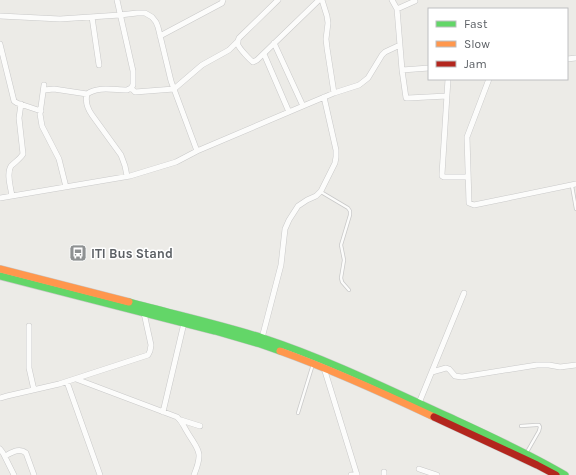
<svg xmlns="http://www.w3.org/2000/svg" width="576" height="475" viewBox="0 0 576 475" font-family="Karla,sans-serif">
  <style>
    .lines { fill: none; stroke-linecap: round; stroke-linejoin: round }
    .lane-casing { stroke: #c9c9c9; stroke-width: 4 }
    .street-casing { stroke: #c9c9c9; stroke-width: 6 }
    .fast-casing { stroke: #c8c8c7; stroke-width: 8 }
    .slow-casing { stroke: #c8c8c7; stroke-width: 8 }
    .jam-casing { stroke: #c8c8c7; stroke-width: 8 }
    .lane { stroke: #fcfcfb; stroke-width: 2.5 }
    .street { stroke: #fcfcfb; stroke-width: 5 }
    .fast { stroke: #63d668; stroke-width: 7 }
    .slow { stroke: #ff974d; stroke-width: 7 }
    .jam { stroke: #b3261e; stroke-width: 7 }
    .labels { text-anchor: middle; stroke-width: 3; stroke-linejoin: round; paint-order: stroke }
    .poi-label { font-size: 13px; font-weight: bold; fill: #5c6065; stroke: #fff; text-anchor: start }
  </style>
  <rect width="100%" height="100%" fill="#ecebe7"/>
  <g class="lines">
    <g class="lane-casing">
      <path id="lane" d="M572 186 576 209
        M321 192 348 208 350 211V215L341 245 344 260 341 278 342 282 349 290
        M298 413 313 364
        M521 426 536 425H539L540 427 539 431 527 452"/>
    </g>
    <g class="street-casing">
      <path id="street" d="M117 0 133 71V85L131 88 127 90C114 90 98 86 87 94 85 102 87 108 92 115L121 155 125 166 127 176
        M278 0 239 38C238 40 237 43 238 45 240 49 249 59 253 62L257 60 319 0
        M322 0 327 16 328 23 326 39 327 48 334 93
        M392 0 397 9 402 70 406 98H408L447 96
        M397 9 415 1
        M0 16 60 19 120 15 137 13H145L152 17 156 22 158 27 171 81 197 151
        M92 17 99 65
        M160 36 222 3 223 0
        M274 43 303 106
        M0 44 14 101 17 103 41 111
        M264 54 289 112
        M567 59 576 58
        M402 70 429 68
        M448 79 442 174V176L444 177H468
        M489 79 467 137 469 203 474 205 576 184
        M44 85 40 114 42 126 59 159 66 187
        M131 88 135 92 174 89 202 65 229 50 238 41
        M44 90 54 89 87 94
        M12 196C11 188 6 174 11 166 15 162 20 159 23 154L19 118 21 104
        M0 198 130 176 176 162 197 151 303 106 334 93 359 85 368 78 382 55 385 52 400 45
        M29 326V368L34 390
        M262 338 281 265 285 229 289 220 298 206 307 200 316 196 321 191 335 163 336 157V150L324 97
        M324 368 357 475
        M432 372 446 368 449 369 455 376 462 377 537 365H549L560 367 576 365
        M76 379 177 417C182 421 183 425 186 430 198 451 204 450 194 475
        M67 382 100 475
        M0 398 7 396 59 384 148 355 150 351 151 345 144 313
        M419 403 464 293
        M163 412 184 323
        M181 420 200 426
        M0 449 3 453 14 475
        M5 456C11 453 19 447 26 453L34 475
        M419 469 437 475
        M384 472V475
        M351 475 357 474"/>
    </g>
    <g class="fast-casing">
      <path id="fast" d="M0 276 215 331 260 344 280 351
        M129 302C173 314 219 324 263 338 327 359 388 389 449 417 488 435 528 453 565 475"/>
    </g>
    <g class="slow-casing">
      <path id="slow" d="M0 269 129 302
        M280 351C333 370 383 393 434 417"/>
    </g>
    <g class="jam-casing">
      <path id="jam" d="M434 417 537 465 556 475"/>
    </g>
    <use href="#lane" class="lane"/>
    <use href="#street" class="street"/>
    <use href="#fast" class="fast"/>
    <use href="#slow" class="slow"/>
    <use href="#jam" class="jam"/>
  </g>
  <defs>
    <g id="bus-square" transform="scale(0.9)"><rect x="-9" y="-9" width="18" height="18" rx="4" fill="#8e9192" stroke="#fff"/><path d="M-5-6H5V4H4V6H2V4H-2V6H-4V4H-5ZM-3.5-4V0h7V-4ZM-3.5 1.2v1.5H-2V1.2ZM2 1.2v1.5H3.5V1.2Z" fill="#fff"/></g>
  </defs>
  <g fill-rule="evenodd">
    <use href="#bus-square" x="78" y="253"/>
  </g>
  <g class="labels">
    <g class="poi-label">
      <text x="91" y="258">ITI Bus Stand</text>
    </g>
  </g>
  <rect x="428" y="8" width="140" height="72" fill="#ffffff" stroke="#bebfc1"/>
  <rect x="436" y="21" width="20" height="6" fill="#63d668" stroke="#bebfc1"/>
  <text x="464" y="28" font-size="12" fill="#5c6065">Fast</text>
  <rect x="436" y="41" width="20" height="6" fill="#ff974d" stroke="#bebfc1"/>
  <text x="464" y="48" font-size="12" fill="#5c6065">Slow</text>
  <rect x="436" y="61" width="20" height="6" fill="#b3261e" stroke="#bebfc1"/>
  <text x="464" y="68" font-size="12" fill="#5c6065">Jam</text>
</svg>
